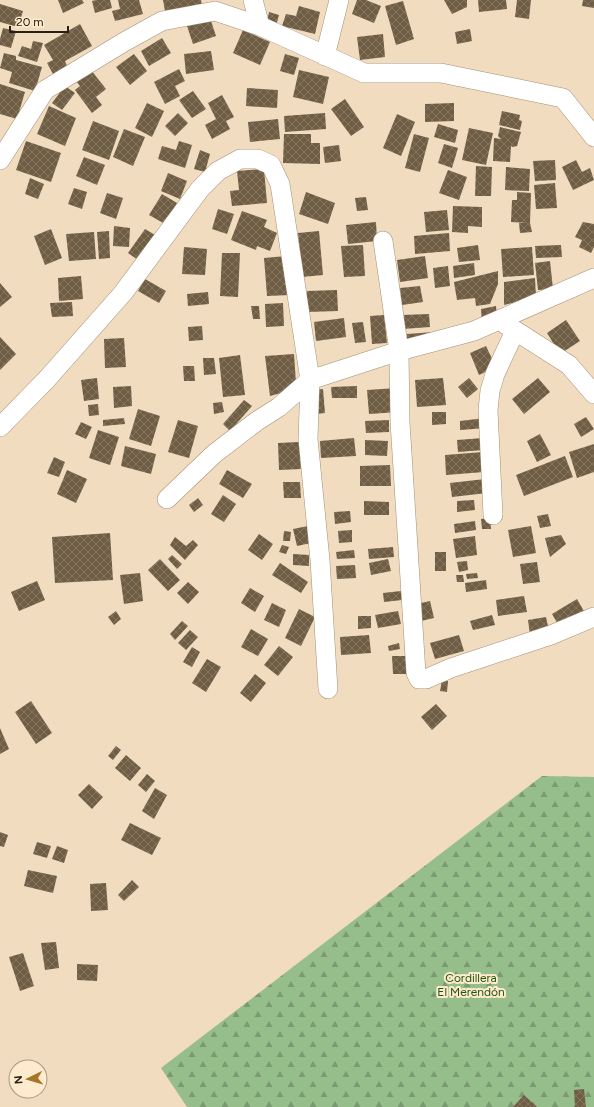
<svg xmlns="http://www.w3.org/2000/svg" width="594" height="1107" viewBox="0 0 594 1107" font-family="Figtree,sans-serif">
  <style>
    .forest { fill: url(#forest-firs) }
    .building { fill: url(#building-cross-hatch) }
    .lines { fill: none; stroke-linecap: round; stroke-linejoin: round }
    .street-casing { stroke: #a39074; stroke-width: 20 }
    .street { stroke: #fff; stroke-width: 19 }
    .labels { text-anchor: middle; stroke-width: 4; stroke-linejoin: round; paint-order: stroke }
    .park-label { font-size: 12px; fill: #215510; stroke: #feeacc }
  </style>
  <defs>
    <pattern id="forest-firs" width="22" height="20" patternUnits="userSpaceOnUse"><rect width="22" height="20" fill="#95be8b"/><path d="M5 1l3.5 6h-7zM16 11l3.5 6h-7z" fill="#7a9a71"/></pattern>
    <pattern id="building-cross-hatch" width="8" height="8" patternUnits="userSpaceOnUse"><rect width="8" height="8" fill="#6f5d44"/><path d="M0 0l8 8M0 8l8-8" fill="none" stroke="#837561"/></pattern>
  </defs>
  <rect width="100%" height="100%" fill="#f1dcbf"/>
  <path class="forest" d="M542 776 594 777V1107H187L161 1068Z"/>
  <path class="building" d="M58 0H82L84 3 63 13Z
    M96 0H110L112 8 95 13 92 1Z
    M118 0H139L143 14 115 21 112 11 120 9Z
    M163 0H201L202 6 165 11Z
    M357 0H366L381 6 374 23 352 14Z
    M444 0H467V7L452 14Z
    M478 0H506L507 9 479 12Z
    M517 0H531L529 19 515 17Z
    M583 0H594V8L582 6Z
    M403 1 414 39 396 45 385 6Z
    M0 4 23 11 18 27 0 22Z
    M299 6 320 12 315 34 282 26 286 14 296 16Z
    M269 12 279 15 276 26 267 23Z
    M210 18 216 36 193 44 187 26Z
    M80 24 92 46 65 61 67 66 53 74 47 63 53 60 44 45Z
    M3 28 16 31 11 48 0 45V39Z
    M470 29 472 41 457 44 455 32Z
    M243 30 270 42 260 65 233 53Z
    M383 34 385 57 360 60 357 37Z
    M162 38 171 53 149 66 141 51Z
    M33 41 43 43 37 62 18 56 22 46 31 49Z
    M211 51 214 70 186 74 184 54Z
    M4 53 16 56V60L42 67 35 91 9 83 12 72 0 68Z
    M134 54 147 71 130 85 116 67Z
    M285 54 299 58 294 75 280 71Z
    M179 69 185 81 175 86 180 96 165 104 154 82Z
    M91 70 106 89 96 97 102 105 92 113 75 90 80 86 76 81Z
    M299 70 329 77 323 104 293 97Z
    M0 84 25 92 17 119 0 114Z
    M65 86 75 93 62 110 52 103Z
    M247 88 278 90 277 108 246 106Z
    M193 91 206 109 192 118 179 100Z
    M222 95 234 117 226 121 230 129 212 139 205 125 216 119 208 103Z
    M345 99 364 127 351 136 331 109Z
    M147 103 164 111 152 137 135 128Z
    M454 103V121L425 122V104Z
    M49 106 76 118 65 146 37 134Z
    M502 111 520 115 519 120 522 121 520 130 499 125Z
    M178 113 188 123 175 136 165 126Z
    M325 113 326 129 285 132 284 116Z
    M397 114 415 122 401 156 383 148Z
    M278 119 280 139 250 142 248 122Z
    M93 121 119 131 109 160 82 150Z
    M438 124 458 130 455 143 434 137Z
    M500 127 521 132 517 146 513 147 511 146 510 162 493 161 494 138 501 139 498 136Z
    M469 128 493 133 486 165 462 160Z
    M124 129 145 137 133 166 113 157Z
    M284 134H311V143H320V164L283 163Z
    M414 134 429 138 420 172 405 168Z
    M26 141 61 153 51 182 16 170Z
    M179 141 192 145 185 168 158 159 162 146 176 150Z
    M444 144 458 148 452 168 438 163Z
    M339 145 341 161 325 163 323 147Z
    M200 150 210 154 205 172 194 169Z
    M84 157 105 165 97 185 76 176Z
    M555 160 556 180 535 181 533 161Z
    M576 160 582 172 590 168 594 180 573 190 562 167Z
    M476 166 492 167 491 196H475Z
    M506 167 530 169 529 191 505 190Z
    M264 169 267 203 232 206 230 191 239 190 237 171Z
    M448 170 467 177 459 200 439 193Z
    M168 173 187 181 180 199 161 191Z
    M30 178 44 184 38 199 25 194Z
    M555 183 557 208 536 209 534 185Z
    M74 188 87 192 82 209 68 204Z
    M306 192 335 203 328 224 299 214Z
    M517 192 531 193 530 223 532 232 520 233 519 223H528L511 222 512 200H517Z
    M107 193 123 198 116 219 100 213Z
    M162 194 177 203 165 224 149 215Z
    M366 197 368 210 357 211 355 198Z
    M453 206 482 207V227L468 226V233L452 232Z
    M218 209 234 214 227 234 212 229Z
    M447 210 449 230 426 232 424 212Z
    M242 211 267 220 264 227 277 233 270 251 257 246 256 250 231 240Z
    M376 222 377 241 348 244 346 225Z
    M583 222 594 224V247L591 253 579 247 582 240 575 237Z
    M114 226 130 228 129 247 113 246Z
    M51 229 62 258 45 265 34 236Z
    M145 229 155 235 138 260 128 253Z
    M109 231 110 258 99 259 97 232Z
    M319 231 323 275 302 277 298 233Z
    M94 232 96 259 69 261 66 234Z
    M449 233 450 251 415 254 414 236Z
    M363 245 365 276 344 277 341 246Z
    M478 245 480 260 459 262 457 248Z
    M561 245 562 257 536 258 535 246Z
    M184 247 207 249 205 275 182 274Z
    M532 247 534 275 503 277 501 249Z
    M222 253H240L238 297 220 296Z
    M286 256 290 295 267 296 264 258Z
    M425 256 428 278 400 282 397 260Z
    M550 261 553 289 538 290 535 263Z
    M474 263 475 275 454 278 453 266Z
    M448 266 450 286 435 288 433 268Z
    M498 271V284L490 304 476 306 475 298 457 300 454 282Z
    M81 276 83 299 59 301 58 278Z
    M535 278 536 297 504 305V282Z
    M145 279 166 291 159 303 138 291Z
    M0 283 12 297 0 307Z
    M420 286 423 302 402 305 400 288Z
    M337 290 338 311 307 312V291Z
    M208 292 209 304 188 306 187 294Z
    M72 302 73 316 52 317 50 303Z
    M283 303 284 326 266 327 265 304Z
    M251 306H259L260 319H253Z
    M496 306 497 317 482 324 481 309Z
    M429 314 430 327 403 329 402 315Z
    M384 315 387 343 372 344 370 316Z
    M344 318 346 337 316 341 314 322Z
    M566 320 580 341 560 354 547 333Z
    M363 322 366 342 355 343 352 323Z
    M202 326 203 340 189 341 188 327Z
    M434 332 433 338 407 344V334Z
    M0 337 16 354 0 370Z
    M124 338 126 367 105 368 104 339Z
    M486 346 496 367 479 375 470 353Z
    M294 354 296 383 288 391 270 396 265 356Z
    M240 355 245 395 223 397 219 358Z
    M203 358H214L216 374 204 375Z
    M183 366H194L195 381H184Z
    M97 378 99 399 84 401 81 380Z
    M443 378 446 405 417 407 415 380Z
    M469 378 478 389 467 398 458 387Z
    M538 378 550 392 524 414 512 399Z
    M131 386 132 406 114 408 113 387Z
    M357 386V398H332L331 387Z
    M397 388 398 412 369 414 367 390Z
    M323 389 325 413 316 414 314 390Z
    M244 400 252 406 230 431 223 424Z
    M222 402 224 412 214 414 213 403Z
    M98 404 99 415 89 416 88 405Z
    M138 409 160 416 151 446 129 439Z
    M432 412H446V424L432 425Z
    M586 417 594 429 581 437 574 424Z
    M124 418 125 424 103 426V420Z
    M485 418 486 428 460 430V421Z
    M178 420 198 426 189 458 168 452Z
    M389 420V432L366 433 365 421Z
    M81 422 92 427 86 439 75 434Z
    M98 430 119 437 110 465 89 458Z
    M540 434 551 455 537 462 527 441Z
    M354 438 356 456 321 458 320 441Z
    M483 438 484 450 458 452 457 440Z
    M365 440 388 441 387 456 365 455Z
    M299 442 301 469 279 470 278 443Z
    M594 444V472L577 478 569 452Z
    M125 446 156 454 151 474 121 466Z
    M483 452 484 472 446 475 445 455Z
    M565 456 573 477 524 496 516 475Z
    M54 457 65 462 59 477 47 473Z
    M390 465 391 486H360V466Z
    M67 470 87 479 76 503 57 494Z
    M227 470 252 484 243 498 219 484Z
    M485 479 487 493 452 497 450 483Z
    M283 482H300L301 498H284Z
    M223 495 236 504 224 522 211 514Z
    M198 498 203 505 194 512 189 505Z
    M474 500 475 510 457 512V501Z
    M364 501 389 502V515H364Z
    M350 511 351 522 335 524 334 512Z
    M548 514 551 526 540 528 537 516Z
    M490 518 491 529H482L481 519Z
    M475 521 476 530 455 533 454 524Z
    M308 526 311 543 297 546 293 529Z
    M531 526 536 553 513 557 508 530Z
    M352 530V542L339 543 338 531Z
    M284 531 291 532 290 541H283Z
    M110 533 113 580 55 583 52 537Z
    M259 534 273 544 262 560 248 550Z
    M561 535 566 544 550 557 545 538Z
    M475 536 477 555 456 558 453 539Z
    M175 537 186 546 193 540 198 545 185 560 170 545Z
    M282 545 289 547 286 554 279 552Z
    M393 547 394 557 369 559 368 549Z
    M354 550 355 558 337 559 336 552Z
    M435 552H446V571H435Z
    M293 554 309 555V566L293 565Z
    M172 555 182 564 177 569 168 559Z
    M160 559 180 580 168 591 148 570Z
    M388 559 391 571 371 575 369 563Z
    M467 561 468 570 459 572 457 562Z
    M537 562 540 582 523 584 520 564Z
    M280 563 308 582 301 593 272 575Z
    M355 565 356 578 337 579 336 566Z
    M140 573 143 601 124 604 120 575Z
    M477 573 478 578 467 579 466 574Z
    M456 575H463L464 582H457Z
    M486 580 487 589 466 592 465 583Z
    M37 581 45 600 19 611 11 592Z
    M188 582 199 592 188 604 177 593Z
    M250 588 264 596 255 612 241 603Z
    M401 591 402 600 384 602 383 593Z
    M524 596 527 612 498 616 496 600Z
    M577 599 585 613 560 628 552 614Z
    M430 601 434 618 421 621 417 604Z
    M272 603 286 610 279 627 264 620Z
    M299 609 315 617 301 646 285 638Z
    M116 611 121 619 114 625 108 617Z
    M398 611 401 624 378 628 375 615Z
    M492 615 495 625 473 630 470 621Z
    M358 616H371V628L358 629Z
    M546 617 549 631 530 635 528 620Z
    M182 621 188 626 175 640 170 634Z
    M251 629 268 639 258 656 241 647Z
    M190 630 198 637 186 650 178 643Z
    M369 635 371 653 341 655 340 637Z
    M459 635 464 651 435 659 430 643Z
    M399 643 400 649 389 651 388 646Z
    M279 646 293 657 278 676 264 665Z
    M192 647 200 652 192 667 183 662Z
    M392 656H409L410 674H393Z
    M207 659 221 667 206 692 192 683Z
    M255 674 266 683 251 702 240 693Z
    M442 680 448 681 447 692 440 691Z
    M31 701 52 733 36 744 15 712Z
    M436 704 447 716 432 730 421 717Z
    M0 728 9 749 0 754Z
    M116 746 121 750 113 760 108 756Z
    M126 755 141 768 130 781 115 768Z
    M147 774 155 781 146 792 138 785Z
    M89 784 103 797 92 809 78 795Z
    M155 788 167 795 154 819 142 811Z
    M130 823 161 838 152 855 121 840Z
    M0 832 8 835 4 847 0 846Z
    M37 842 51 846 47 858 33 854Z
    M57 846 68 850 64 863 52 859Z
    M28 870 57 876 53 893 24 886Z
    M132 880 139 887 124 901 118 895Z
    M106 883 108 910 91 911 90 884Z
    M56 942 59 968 45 970 41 943Z
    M23 953 34 986 20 991 9 957Z
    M77 964 98 965 97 981 77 980Z
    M584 1089 586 1107H575L574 1090Z
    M524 1095 537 1107H513Z"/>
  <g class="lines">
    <g class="street-casing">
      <path id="street" d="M253 0 260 26
        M325 56 339 0
        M0 160 45 90 124 42 162 21 215 11 260 26 364 73H441L563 98 594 137
        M383 241 399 351 400 422 416 673 419 679H426L451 668 551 635 594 617
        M505 324 569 365 594 394
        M0 427 47 379 123 293 200 189 218 171 240 159H258L271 165 280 184 310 380 308 439 320 560 328 689
        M167 499 214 454 257 421 279 407 310 380 399 351 474 331 594 278
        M493 515 488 410 490 391 495 374 515 331"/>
    </g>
    <use href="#street" class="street"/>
  </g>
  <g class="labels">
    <g class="park-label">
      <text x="471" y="982">Cordillera<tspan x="471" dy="14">El Merendón</tspan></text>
    </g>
  </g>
  <g transform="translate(28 1079) rotate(265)"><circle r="19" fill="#feeacc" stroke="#a89983"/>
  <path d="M0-3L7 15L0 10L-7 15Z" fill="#a5762a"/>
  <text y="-6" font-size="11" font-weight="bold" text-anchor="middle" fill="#282016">N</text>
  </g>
  <path d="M10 26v6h58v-6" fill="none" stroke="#282016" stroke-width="2"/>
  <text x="16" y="26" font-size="12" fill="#282016" stroke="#feeacc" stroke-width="3" paint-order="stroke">20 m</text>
</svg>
